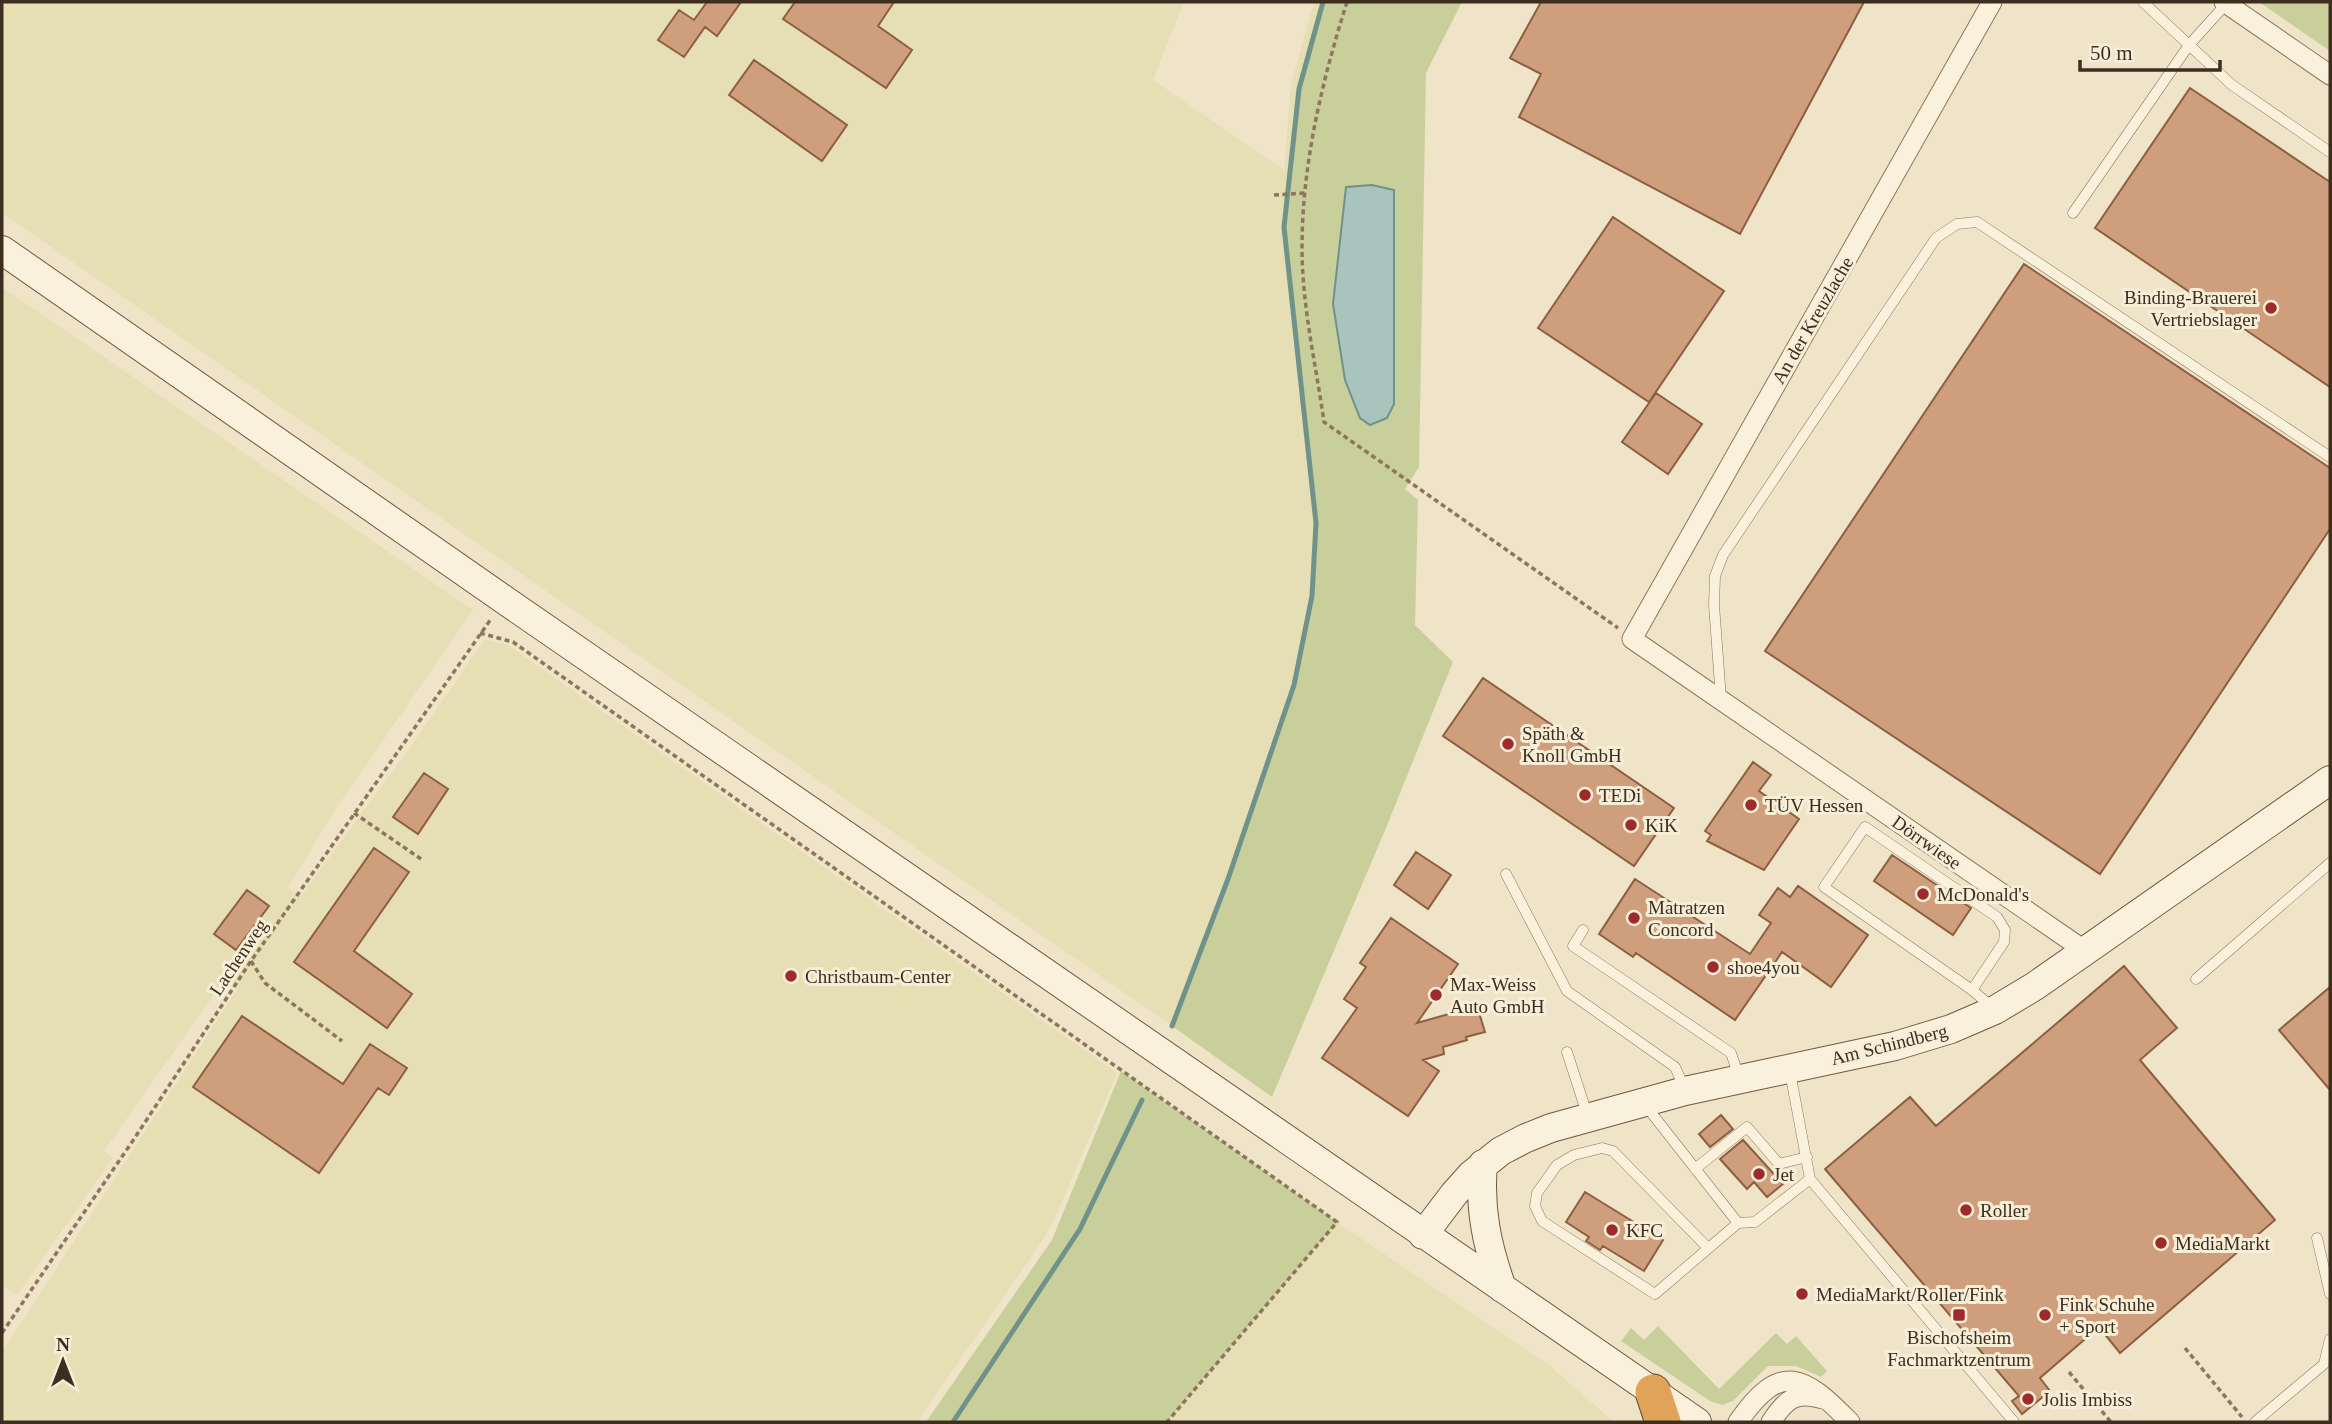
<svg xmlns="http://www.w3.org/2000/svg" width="2332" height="1424" viewBox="0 0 2332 1424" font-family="'Times New Roman',serif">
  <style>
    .farmland { fill: #e6deb5 }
    .green { fill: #c9cf9b; fill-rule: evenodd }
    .water { fill: #a9c4bc; stroke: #6f938a; stroke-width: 2 }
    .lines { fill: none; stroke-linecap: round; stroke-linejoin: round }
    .stream { stroke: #6f938a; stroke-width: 5 }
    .building { fill: #cf9f7d; stroke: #8d5f41; stroke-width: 2 }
    .lane-casing { stroke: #8d765c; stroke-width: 11 }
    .street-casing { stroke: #8d765c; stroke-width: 21 }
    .secondary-casing { stroke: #6f573f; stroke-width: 30 }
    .highway-casing { stroke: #5b4430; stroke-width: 37 }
    .path { stroke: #8d765c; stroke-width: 3.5; stroke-dasharray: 5 3.5; stroke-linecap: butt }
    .lane { stroke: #faf1dc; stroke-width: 10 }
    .street { stroke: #faf1dc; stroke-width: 19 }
    .secondary { stroke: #faf1dc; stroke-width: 28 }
    .highway { stroke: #e0a458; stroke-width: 35 }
    .poi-dot { fill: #9e2a2b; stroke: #f7eed8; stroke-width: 2.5 }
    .labels { text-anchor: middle; stroke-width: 6; stroke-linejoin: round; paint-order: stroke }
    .poi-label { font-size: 19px; fill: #3d2e20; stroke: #f7eed8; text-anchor: start }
    .street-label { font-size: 19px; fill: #3d2e20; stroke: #f7eed8 }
  </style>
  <rect width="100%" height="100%" fill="#f0e4c8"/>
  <path class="farmland" d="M2 2H1184L1153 80 1284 170 1291 84 1314 2H1323L1299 89 1303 391 1316 523 1312 596 1294 685 1228 879 1172 1026 2 213Z
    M2 287 473 610 333 813 288 888 301 896 416 739 485 639 508 645 1117 1073 1058 1211 1043 1240 917 1422H2V1352L238 988 225 979 104 1151 113 1158 17 1295 2 1285Z
    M1337 1222 1550 1366 1614 1422H1167Z"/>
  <path class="green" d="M1323 2H1462L1426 73 1419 467 1405 489 1418 500 1415 625 1453 662 1386 828 1272 1097 1172 1026 1228 879 1294 685 1312 596 1316 523 1284 227 1299 89ZM1347 187 1394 404 1361 418 1345 380 1333 304Z
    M2259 2H2330V51Z
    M1121 1071 1337 1222 1167 1422H926L1052 1240Z
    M1658 1326 1719 1389 1776 1333 1787 1344 1796 1336 1827 1371 1821 1377 1796 1366H1768L1733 1401 1722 1405 1710 1401 1621 1341 1631 1328 1644 1340Z"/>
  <path class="water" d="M1372 185 1394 190V404L1387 418 1370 425 1360 418 1345 380 1333 304 1346 187Z"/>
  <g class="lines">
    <path class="stream" d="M1172 1026 1228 879 1294 685 1312 596 1316 523 1284 227 1299 89 1323 2
      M953 1422 1080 1229 1142 1100"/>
  </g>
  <path class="building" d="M707 2H741L717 36 705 27 684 57 658 40 679 10 694 20Z
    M795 2H894L878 26 912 50 886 88 783 19Z
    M1541 2H1864L1740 234 1519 117 1541 74 1510 58Z
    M754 60 847 125 822 161 729 95Z
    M2190 88 2330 182V387L2095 228Z
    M1613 217 1724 291 1649 402 1538 328Z
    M2024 264 2330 468V529L2100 874 1765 651Z
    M1656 393 1702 424 1668 474 1622 442Z
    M1483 678 1674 808 1634 866 1443 736Z
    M1753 762 1771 775 1759 791 1799 819 1764 870 1707 841 1711 835 1705 831Z
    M424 773 448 789 418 834 393 817Z
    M374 848 409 872 354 951 412 994 387 1028 294 962Z
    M1416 852 1451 875 1428 909 1394 885Z
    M1892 855 1971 908 1953 935 1874 881Z
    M1635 879 1750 954 1771 923 1759 915 1778 888 1790 897 1798 886 1868 935 1831 987 1782 952 1735 1020 1636 953 1633 957 1599 934Z
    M247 890 269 906 236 950 214 934Z
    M1391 918 1458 964 1417 1023 1477 1006 1485 1032 1466 1037 1467 1040 1443 1047 1444 1054 1423 1060 1439 1071 1408 1116 1322 1058 1357 1008 1344 999 1366 967 1360 963Z
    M2124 966 2177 1028 2140 1060 2275 1220 2120 1353 2099 1327 2040 1378 2050 1391 2022 1414 2012 1401 2019 1396 1825 1169 1910 1097 1936 1126Z
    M2330 987V1090L2279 1030Z
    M242 1016 343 1084 370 1044 407 1068 389 1095 378 1088 319 1173 193 1087Z
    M1721 1115 1733 1129 1710 1147 1699 1134Z
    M1743 1140 1783 1184 1767 1197 1754 1182 1747 1189 1720 1159Z
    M1585 1192 1663 1240 1644 1271 1603 1246 1600 1250 1586 1241 1589 1237 1566 1222Z"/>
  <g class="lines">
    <g class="lane-casing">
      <path id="lane" d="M2143 2 2232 85 2330 152
        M2073 213 2189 45 2226 4
        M1721 699 1714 605 1715 576 1723 555 1936 238 1957 224 1977 222 2330 457
        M1506 874 1567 991 1675 1067 1684 1087
        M1583 930 1573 946 1731 1053 1739 1077
        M2196 979 2330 863
        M1972 990 2004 942 2005 930 1997 917 1865 827 1824 887 1972 990 1992 1007
        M1567 1052 1588 1117
        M1790 1072 1810 1179 2014 1422
        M1649 1105 1653 1115 1738 1223
        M1695 1169 1747 1127 1779 1164 1807 1157
        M2317 1238 2330 1294
        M1708 1248 1613 1151 1602 1148 1574 1155 1557 1165 1537 1193 1535 1206 1542 1221 1655 1294 1738 1223 1755 1222 1810 1179
        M2255 1422 2324 1364 2330 1339"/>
    </g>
    <g class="street-casing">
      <path id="street" d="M1992 2 1632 639 2084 950
        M2224 2 2330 75
        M1738 1422C1781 1360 1804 1375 1850 1422
        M1771 1422C1786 1399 1795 1391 1823 1399"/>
    </g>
    <g class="secondary-casing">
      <path id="secondary" d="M2 250 506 601 1697 1422
        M1483 1164C1479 1209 1487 1246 1502 1288
        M1423 1235 1454 1194 1471 1175 1501 1151 1526 1138 1551 1128 1685 1091 1895 1046 1951 1029 1995 1010 2035 986 2330 780"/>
    </g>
    <g class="highway-casing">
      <path id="highway" d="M1653 1392 1663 1422"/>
    </g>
    <path class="path" d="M1347 2C1322 81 1302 164 1302 248 1302 306 1316 365 1324 422L1618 628
      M1274 195 1305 193
      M480 633 513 642 1337 1222 1167 1422
      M354 813 421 859
      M251 961 265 983 342 1041
      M2 1333 134 1139 251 961 491 619
      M2185 1348 2242 1417
      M2069 1372 2111 1422"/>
    <use href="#lane" class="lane"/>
    <use href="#street" class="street"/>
    <use href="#secondary" class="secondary"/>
    <use href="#highway" class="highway"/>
  </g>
  <g class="poi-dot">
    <circle cx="2271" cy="308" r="7"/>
    <circle cx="1508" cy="744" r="7"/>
    <circle cx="1585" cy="795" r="7"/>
    <circle cx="1751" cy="805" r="7"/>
    <circle cx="1631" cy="825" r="7"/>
    <circle cx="1923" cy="894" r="7"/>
    <circle cx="1634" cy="918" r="7"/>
    <circle cx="1713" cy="967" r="7"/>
    <circle cx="791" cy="976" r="7"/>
    <circle cx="1436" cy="995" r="7"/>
    <circle cx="1759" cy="1174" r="7"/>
    <circle cx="1966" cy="1210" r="7"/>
    <circle cx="1612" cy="1230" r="7"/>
    <circle cx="2161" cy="1243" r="7"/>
    <circle cx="1802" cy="1294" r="7"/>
    <rect x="1952" y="1308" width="14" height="14" rx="3.5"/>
    <circle cx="2045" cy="1315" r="7"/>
    <circle cx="2028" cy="1399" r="7"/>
  </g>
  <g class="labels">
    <g class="poi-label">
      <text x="2257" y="304" text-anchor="end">Binding-Brauerei<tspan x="2257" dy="22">Vertriebslager</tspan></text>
      <text x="1522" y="740">Späth &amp;<tspan x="1522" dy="22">Knoll GmbH</tspan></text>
      <text x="1599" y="802">TEDi</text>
      <text x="1765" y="812">TÜV Hessen</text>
      <text x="1645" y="832">KiK</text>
      <text x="1937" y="901">McDonald's</text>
      <text x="1648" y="914">Matratzen<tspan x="1648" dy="22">Concord</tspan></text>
      <text x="1727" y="974">shoe4you</text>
      <text x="805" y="983">Christbaum-Center</text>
      <text x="1450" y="991">Max-Weiss<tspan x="1450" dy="22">Auto GmbH</tspan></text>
      <text x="1773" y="1181">Jet</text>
      <text x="1980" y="1217">Roller</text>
      <text x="1626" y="1237">KFC</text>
      <text x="2175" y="1250">MediaMarkt</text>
      <text x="1816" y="1301">MediaMarkt/Roller/Fink</text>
      <text x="2059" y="1311">Fink Schuhe<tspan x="2059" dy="22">+ Sport</tspan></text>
      <text x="1959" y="1344" text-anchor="middle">Bischofsheim<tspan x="1959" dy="22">Fachmarktzentrum</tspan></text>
      <text x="2042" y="1406">Jolis Imbiss</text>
    </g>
    <g class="street-label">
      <text transform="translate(1812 320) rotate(-60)" y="7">An der Kreuzlache</text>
      <text transform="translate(1927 842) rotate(35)" y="7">Dörrwiese</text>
      <text transform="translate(238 957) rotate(-56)" y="7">Lachenweg</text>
      <text transform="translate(1889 1044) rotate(-14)" y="7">Am Schindberg</text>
    </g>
  </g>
  <rect width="2332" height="1424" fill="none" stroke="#3d2e20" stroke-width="7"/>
  <g transform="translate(63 1361)" stroke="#f7eed8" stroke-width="5" paint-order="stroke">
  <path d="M0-5L12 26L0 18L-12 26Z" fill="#3d2e20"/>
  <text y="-10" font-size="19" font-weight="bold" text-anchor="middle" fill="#3d2e20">N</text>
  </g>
  <path d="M2080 60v10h140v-10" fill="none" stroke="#3d2e20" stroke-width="3.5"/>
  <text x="2090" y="60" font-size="21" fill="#3d2e20" stroke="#f7eed8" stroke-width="5" paint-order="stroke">50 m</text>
</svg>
